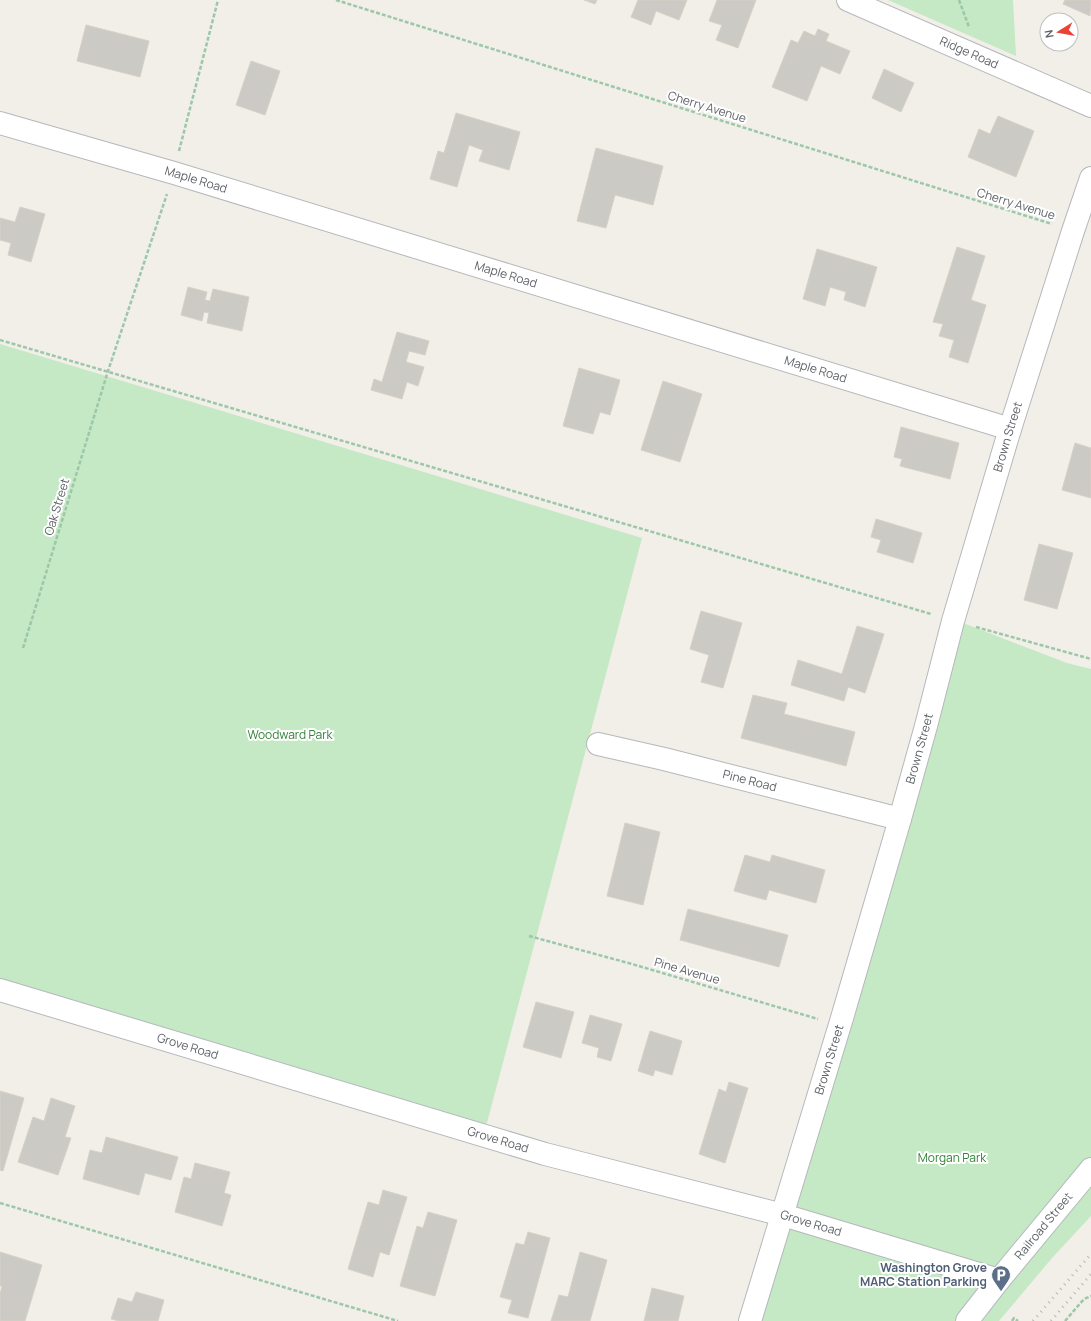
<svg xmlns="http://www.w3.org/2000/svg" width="1091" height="1321" viewBox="0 0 1091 1321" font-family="Manrope,sans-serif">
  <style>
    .green { fill: #c5e8c5 }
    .building { fill: #cccac5; stroke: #d6d1c6 }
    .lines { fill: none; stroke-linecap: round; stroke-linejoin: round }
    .street-casing { stroke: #b5b8bc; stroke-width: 24 }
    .secondary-casing { stroke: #b6babf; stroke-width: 24 }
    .path { stroke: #9cc7a9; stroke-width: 2.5; stroke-dasharray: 4 2; stroke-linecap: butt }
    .street { stroke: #fff; stroke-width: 22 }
    .secondary { stroke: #fff; stroke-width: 22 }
    .rail { stroke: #b6b7b8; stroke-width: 3; stroke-dasharray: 1 5; stroke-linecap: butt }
    .labels { text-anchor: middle; stroke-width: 4; stroke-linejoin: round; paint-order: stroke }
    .street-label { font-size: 12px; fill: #5f6368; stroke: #fff }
    .park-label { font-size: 12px; fill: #348238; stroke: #fff }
    .service-label { font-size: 12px; font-weight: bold; fill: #4e5e75; stroke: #fff; text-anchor: end }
  </style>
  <rect width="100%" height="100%" fill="#f1efe8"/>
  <path class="green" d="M888 0H1013L1016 56Z
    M0 344 642 538 484 1134 0 987Z
    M963 623 1067 663 1091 669V1216L1052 1258 999 1321H757Z"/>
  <path class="building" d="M584 0H597L595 4Z
    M638 0H687L679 20 656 11 651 25 631 17Z
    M717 0H756L738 48 716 40 722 25 709 21Z
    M1065 0H1091L1090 16 1063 4Z
    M86 25 149 41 140 77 77 61Z
    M818 29 829 34 826 41 850 51 840 74 821 66 807 101 772 87 791 40 798 43 804 31 815 36Z
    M251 61 280 71 265 115 236 105Z
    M884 69 914 83 901 112 872 98Z
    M456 113 520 132 509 170 479 161 483 150 469 145 457 187 430 179 438 151 444 153Z
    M998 116 1034 131 1016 177 968 157 979 129 990 134Z
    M596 148 663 166 653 205 615 195 606 228 577 221Z
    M20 207 45 214 31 262 8 255 11 243 0 240V218L15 222Z
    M957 247 985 256 971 300 986 305 968 363 949 357 954 340 939 336 943 324 933 322Z
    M817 249 877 267 865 307 844 300 846 292 830 287 825 306 803 299Z
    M188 287 207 292 205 300 210 301 213 289 249 297 242 331 207 323 209 313 204 312 202 321 181 315Z
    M397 332 429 341 425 355 409 351 406 362 424 367 418 386 407 382 402 399 371 390 374 379 382 382Z
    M579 368 620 380 610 415 600 412 593 434 563 426Z
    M663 381 702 394 680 462 641 450Z
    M901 427 959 443 950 479 900 466 902 459 894 457Z
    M1075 443 1091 448V498L1062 490Z
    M876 519 922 533 913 563 877 552 881 540 871 537Z
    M1039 544 1073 553 1057 609 1024 600Z
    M701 611 742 623 723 688 701 682 709 655 690 649Z
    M857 626 884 634 865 693 848 687 844 701 791 685 798 660 842 674Z
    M753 695 787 703 784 714 855 732 846 766 741 738Z
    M625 823 660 832 643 905 607 896Z
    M745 855 770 862 772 855 825 870 816 903 769 890 766 900 734 891Z
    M688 909 788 935 779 967 680 940Z
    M536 1002 574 1012 561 1058 523 1047Z
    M590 1015 622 1024 611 1061 597 1057 599 1048 582 1043Z
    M650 1031 682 1041 672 1075 655 1070 653 1076 638 1071Z
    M729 1082 748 1088 725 1163 699 1154 719 1089 726 1092Z
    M0 1091 24 1098 3 1171 0 1170Z
    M51 1098 75 1106 65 1137 71 1138 58 1175 18 1162 33 1117 44 1121Z
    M106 1137 178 1157 171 1180 145 1173 139 1195 83 1179 90 1150 102 1153Z
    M195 1163 230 1172 224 1193 231 1195 222 1226 175 1212 184 1177 191 1179Z
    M383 1190 407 1197 389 1255 380 1252 373 1277 348 1269 368 1202 379 1205Z
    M428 1212 457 1220 435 1296 400 1286 417 1226 423 1228Z
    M528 1232 550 1238 528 1318 508 1313 512 1300 500 1297 516 1243 524 1245Z
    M0 1252 42 1265 25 1321H0V1294L2 1286H0Z
    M580 1252 607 1260 590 1321H551L559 1295 568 1297Z
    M652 1288 684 1296 678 1321H644Z
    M136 1292 164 1300 158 1321H119L111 1319 118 1298 132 1302Z"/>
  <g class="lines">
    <g class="street-casing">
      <g id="street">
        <path id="s1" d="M848 0 1091 106"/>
        <path id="s2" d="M0 123 174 173 1010 429"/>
        <path id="s3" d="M598 744 664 759 900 819"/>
        <path id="s4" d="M0 990 545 1154 783 1215 999 1280"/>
        <path id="s5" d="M750 1321 842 1018 900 819 926 726 953 621 1010 429 1073 231 1091 178"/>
      </g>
    </g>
    <g class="secondary-casing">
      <g id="secondary">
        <path id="s6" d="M967 1321 999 1280 1091 1169"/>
      </g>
    </g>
    <path class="path" d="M336 0 1052 224
      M959 0 969 27
      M179 151 218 0
      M0 340 931 614
      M976 627 1091 659
      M23 648 108 371 167 194
      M529 936 632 964 818 1019
      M0 1203 398 1321
      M1012 1321 1014 1318 1018 1321
      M1065 1321 1084 1299 1091 1296"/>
    <use href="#street" class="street"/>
    <use href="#secondary" class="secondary"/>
    <path class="rail" d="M1033 1321 1091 1254
      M1051 1321 1091 1274"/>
  </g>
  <defs>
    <g id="parking-pin" transform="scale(1)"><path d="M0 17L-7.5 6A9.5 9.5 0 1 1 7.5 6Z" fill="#5c6f8a" stroke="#fff"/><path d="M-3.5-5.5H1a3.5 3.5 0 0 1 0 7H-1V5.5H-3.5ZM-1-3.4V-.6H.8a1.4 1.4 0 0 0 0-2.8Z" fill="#fff"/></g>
  </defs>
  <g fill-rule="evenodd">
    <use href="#parking-pin" x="1001" y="1275"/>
  </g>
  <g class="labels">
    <g class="street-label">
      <text dy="4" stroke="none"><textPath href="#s1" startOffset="132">Ridge Road</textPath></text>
      <text transform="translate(707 107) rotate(17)" y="4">Cherry Avenue</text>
      <text dy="4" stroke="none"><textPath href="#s2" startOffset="204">Maple Road</textPath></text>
      <text transform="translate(1016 204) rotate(17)" y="4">Cherry Avenue</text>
      <text dy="4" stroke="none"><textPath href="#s2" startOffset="528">Maple Road</textPath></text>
      <text dy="4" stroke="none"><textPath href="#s2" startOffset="852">Maple Road</textPath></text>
      <text dy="4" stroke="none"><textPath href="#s5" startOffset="921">Brown Street</textPath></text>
      <text transform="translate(57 507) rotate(-73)" y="4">Oak Street</text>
      <text dy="4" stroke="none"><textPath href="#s5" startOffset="597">Brown Street</textPath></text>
      <text dy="4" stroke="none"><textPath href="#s3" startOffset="156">Pine Road</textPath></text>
      <text transform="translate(687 971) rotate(16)" y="4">Pine Avenue</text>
      <text dy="4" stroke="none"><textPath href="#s4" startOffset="196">Grove Road</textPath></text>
      <text dy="4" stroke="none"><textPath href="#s5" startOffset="273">Brown Street</textPath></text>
      <text dy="4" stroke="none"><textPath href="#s4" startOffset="520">Grove Road</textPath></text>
      <text dy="4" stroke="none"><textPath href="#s4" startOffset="844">Grove Road</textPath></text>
      <text dy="4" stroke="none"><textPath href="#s6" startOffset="122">Railroad Street</textPath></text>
    </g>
    <g class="park-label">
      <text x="290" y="739">Woodward Park</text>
      <text x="952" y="1162">Morgan Park</text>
    </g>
    <g class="service-label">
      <text x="987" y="1272">Washington Grove<tspan x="987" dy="14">MARC Station Parking</tspan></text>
    </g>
  </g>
  <g transform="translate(1059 32) rotate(259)"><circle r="19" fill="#ffffff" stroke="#bfc1c3"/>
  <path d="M0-3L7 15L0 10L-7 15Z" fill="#ea4335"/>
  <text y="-6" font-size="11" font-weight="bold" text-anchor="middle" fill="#5f6368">N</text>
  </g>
</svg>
